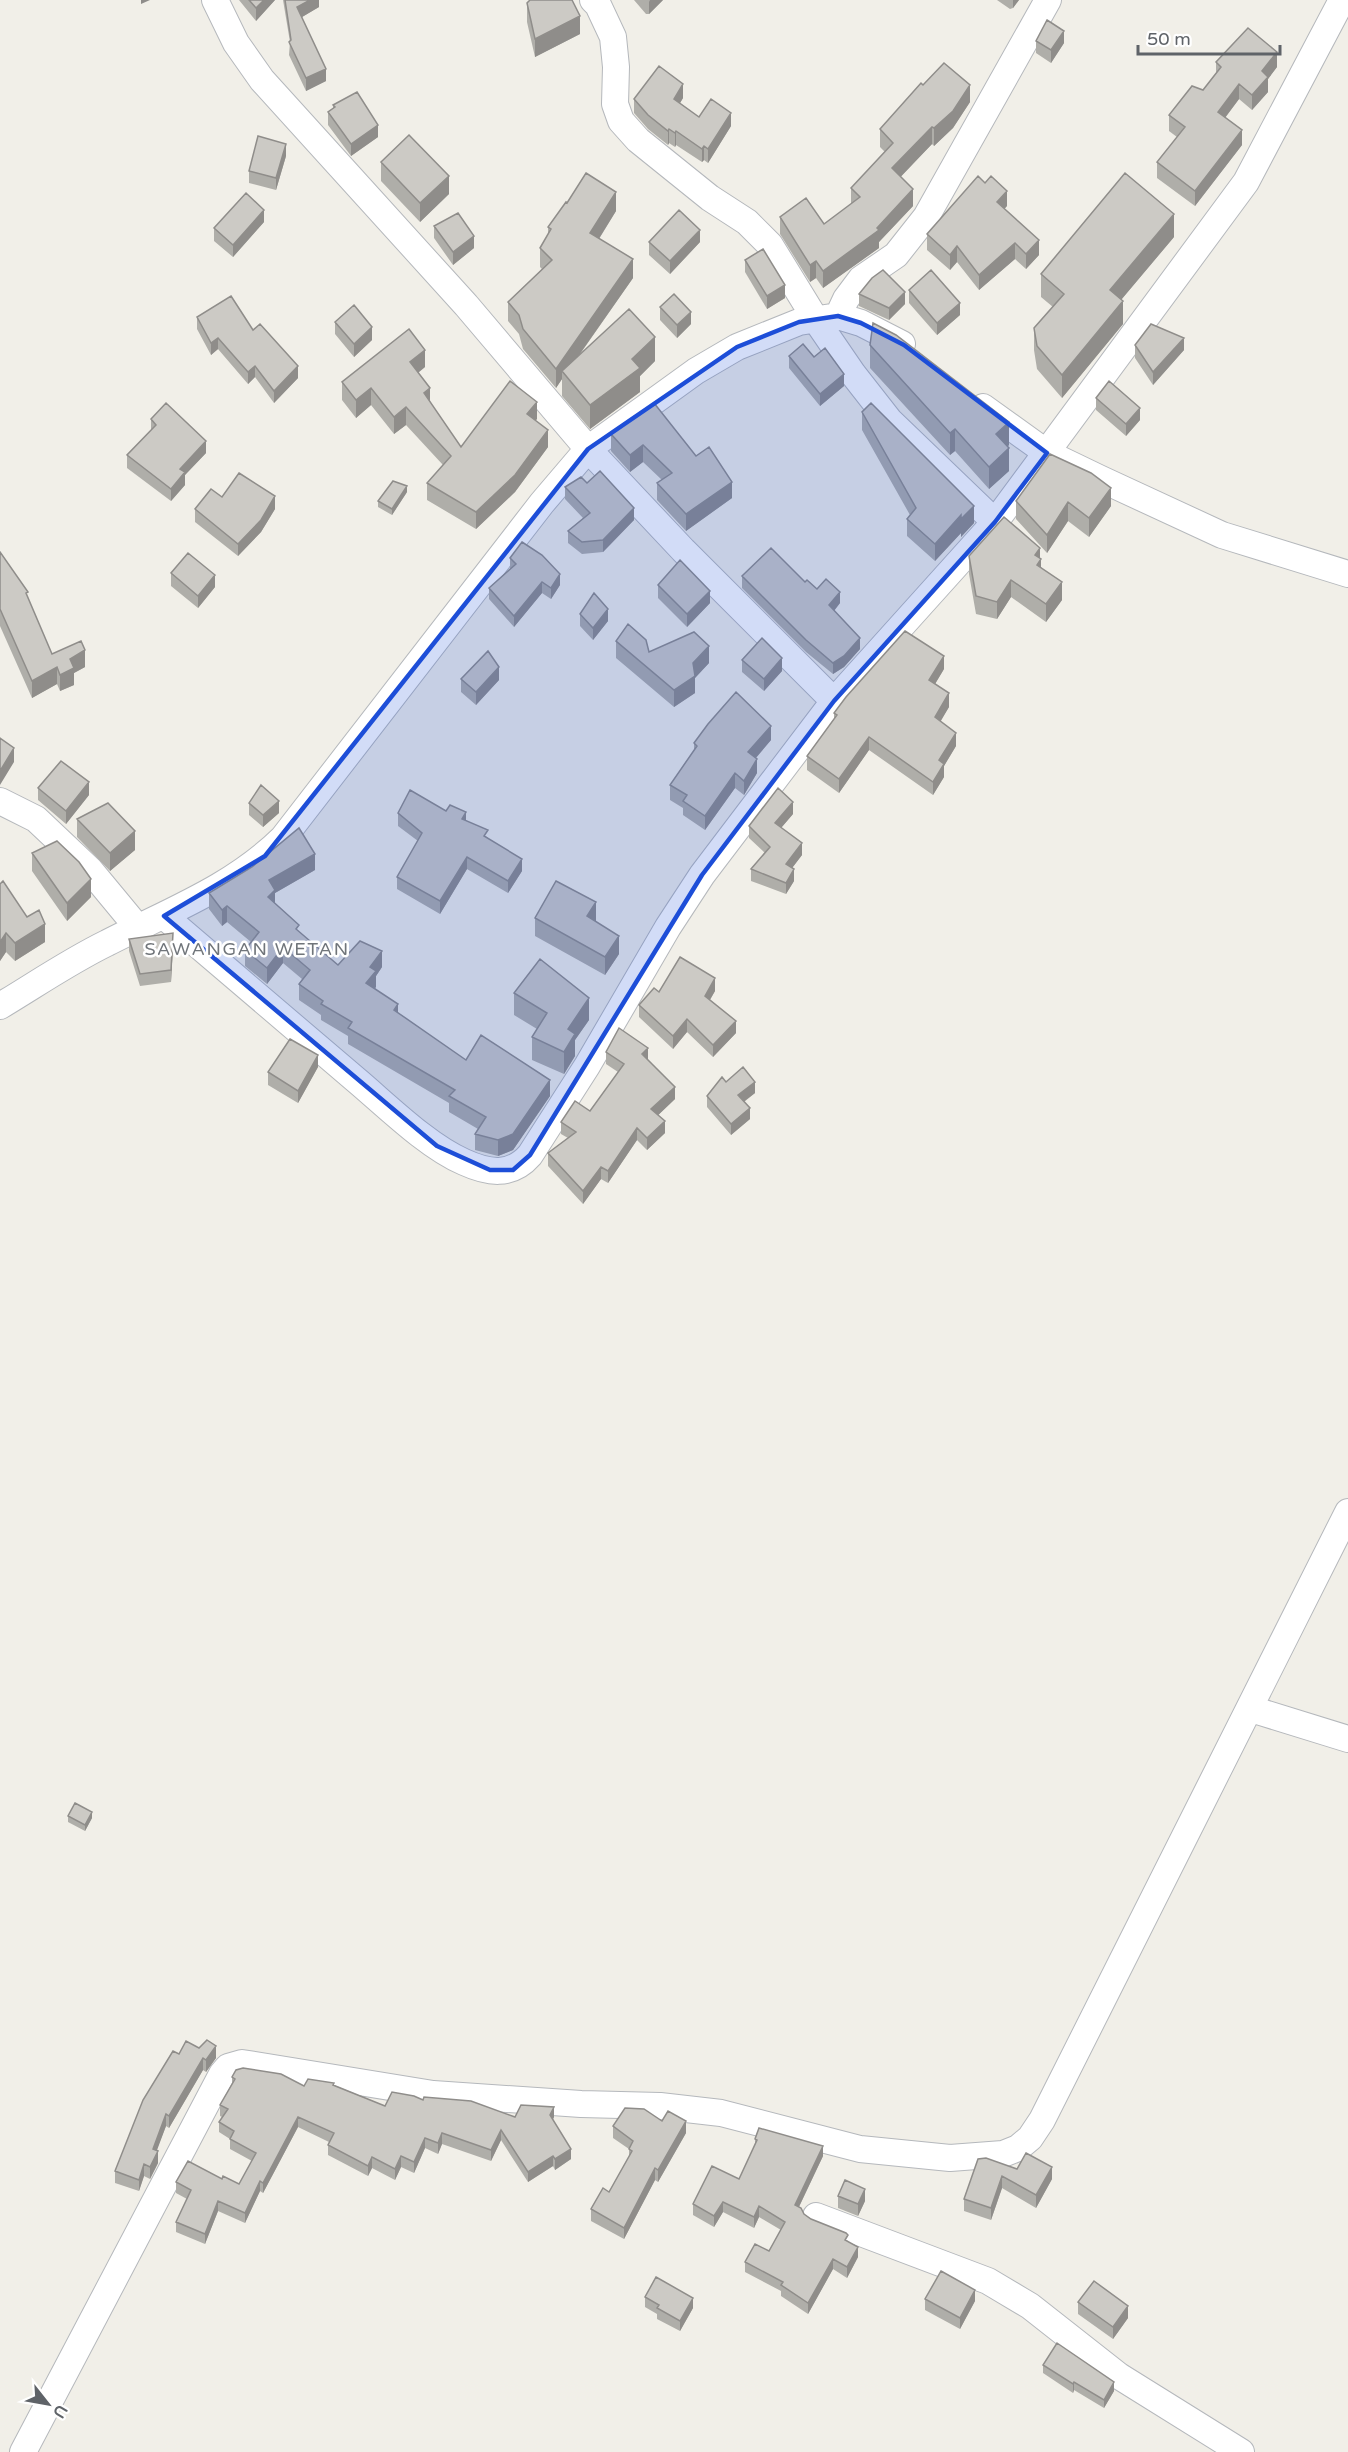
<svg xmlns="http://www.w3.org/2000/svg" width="1348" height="2452" viewBox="0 0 1348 2452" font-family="'Varela Round',sans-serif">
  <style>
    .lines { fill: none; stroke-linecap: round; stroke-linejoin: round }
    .minor-casing { stroke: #b5b8bc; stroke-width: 28 }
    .minor { stroke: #fff; stroke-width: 26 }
    .wall { fill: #afaea9 }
    .shaded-wall { fill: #8f8d8a }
    .building { fill: #cccac5; stroke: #8f8d8a; stroke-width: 1.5 }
    .marked { fill: #1d4ed8; fill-opacity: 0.2; stroke: #1d4ed8; stroke-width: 4.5; stroke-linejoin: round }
    .labels { text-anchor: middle; stroke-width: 5; stroke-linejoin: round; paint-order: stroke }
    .quarter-label { font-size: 18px; letter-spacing: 1.5px; fill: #70757a; stroke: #fff }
  </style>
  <rect width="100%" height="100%" fill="#f1efe8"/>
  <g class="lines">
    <g class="minor-casing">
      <path id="minor" d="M215 0 236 43 262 80 466 305 588 449 683 550 834 701 995 522 1246 182 1342 0
        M593 0 598 5 613 37 616 67 615 104 621 121 638 140 710 198 747 222 770 245 816 320 853 374 889 420 995 522
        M838 316 846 299 861 279 896 255 926 217 1048 0
        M983 407 1047 453 1101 479 1222 535 1348 574
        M0 801 36 819 90 870 138 928
        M164 916C228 971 292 1025 355 1079 386 1105 427 1146 464 1162 488 1173 511 1177 530 1155L587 1066 668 927 702 875 834 701
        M0 1006C35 985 70 961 107 943 169 911 232 888 283 838L542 503 588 449 696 371 737 347 799 322 838 316 861 323 902 344
        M1251 1709 1348 1739
        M816 2216 988 2281 1030 2306 1119 2376 1241 2452
        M23 2452 222 2074 228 2067 242 2063 433 2094 581 2104 660 2106 721 2113 860 2149 950 2158 1003 2154 1018 2148 1030 2138 1042 2120 1348 1512"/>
    </g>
    <use href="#minor" class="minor"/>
  </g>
  <path class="wall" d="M239 0H275L256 21Z
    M283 0H319V7L302 17 326 81 306 91 289 55 290 42Z
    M634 0H663L649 14H646Z
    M997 0H1019L1013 8 1010 9Z
    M527 3 580 34 535 57 527 22Z
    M1036 41 1064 43 1051 63 1036 53Z
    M1216 62 1277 67 1268 79V92L1252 110 1239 99 1225 118 1242 145 1195 206 1157 178V162L1177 137 1169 131V115L1203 90 1216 74Z
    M923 85 970 102 953 128 934 146 932 144 900 177 913 206 879 242V248L823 288 816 278 810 282 780 234V217L824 224 851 204V188L885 152 880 147V129Z
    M683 98 680 103 699 117 731 126 708 163 704 160 702 162 676 145 675 147 669 143 668 145 648 129 634 113V99Z
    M333 105 378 137 351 156 328 125V112L333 108Z
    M286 156 276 190 249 183V171Z
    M381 162 449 194 420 222 381 181Z
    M567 203 616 211 599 239 633 278 578 357 655 361 640 376V392L590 429 562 396V379L556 388 523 349 519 334 508 321V302L542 269 540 267V248L548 235V227Z
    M1007 206 1004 209 1039 255 1026 269 1015 259 979 290 957 262 950 270 927 250V234Z
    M264 222 233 257 214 241V228Z
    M434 226 474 248 453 265 434 238Z
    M1174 237 1121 300 1123 324 1062 398 1037 369 1034 350V328L1053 307 1041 297V274Z
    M649 242H700L670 274 649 255Z
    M745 260 785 298 767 309 745 272Z
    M909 290 960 315 937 335 909 303Z
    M859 294 905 304 889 320 859 306Z
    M660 307 691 324 677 338 660 320Z
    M197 317 253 330 298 378 274 403 255 377 248 384 218 349 211 355 197 329Z
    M335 322 372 340 354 357 335 334Z
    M870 345 1009 445 1008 446 1009 471 989 489 955 451 950 455 870 368Z
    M1135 345 1184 350 1153 385 1135 358Z
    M789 356 814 357 844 386 820 406 789 368Z
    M425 367 418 373 430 402 461 447 537 419 535 420 548 447 515 492 476 529 427 500V483L443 465 406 425 394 434 371 405 356 418 342 400V382Z
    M1096 398 1140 420 1126 436 1096 410Z
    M862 412 974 523 961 537V533L935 561 907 536V519L910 515 862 430Z
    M151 419 206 453 185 475V485L171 501 127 468V455L151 430Z
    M611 434 696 456 732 498 686 531 657 500V483L662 480 643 462 630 472 611 451Z
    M1050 454 1111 506 1089 537 1068 521 1047 553 1016 519V501Z
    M587 483 634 520 603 552 582 554 568 543V531L583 518 565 499V487Z
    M407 492 392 515 378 507V501Z
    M222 497 275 509 261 532 238 556 195 522V509Z
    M0 552 28 599 52 654 85 667 74 673V685L60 691 57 684 32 698 0 626Z
    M969 556 1040 558 1041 567 1062 600 1046 622 1011 597 997 619 976 614 969 574Z
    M510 558 560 585 551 599 542 593 514 627 489 599V588L510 569Z
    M171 573 215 587 198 608 171 586Z
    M742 576 805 582 840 603 834 611 860 649 844 667 833 674 806 652 742 588Z
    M658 585 710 603 687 627 658 598Z
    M580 614 608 621 593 640 580 626Z
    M616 641 649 652 709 663 695 678V693L674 707 616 658Z
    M742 660 782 671 764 691 742 672Z
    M944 669 935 684 949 707 940 721 956 746 944 766V777L933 795 869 750 839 793 807 770V756L834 719V713Z
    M461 679 499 680 476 705 461 692Z
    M771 740 756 758 757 773 744 795 735 788 705 830 683 815V808L670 800V785L694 750V743Z
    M38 788 89 795 66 824 38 800Z
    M249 803 279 813 263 827 249 815Z
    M446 811 466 820 488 838 522 871 508 893 467 869 440 914 397 889V877L418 841 398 826V813Z
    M793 814 781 828 802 855 792 868 794 881 786 894 751 881V869L765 853 749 838V826Z
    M77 819 135 850 110 871 77 837Z
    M32 853 91 897 67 921 32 871Z
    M315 870 275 893V904L299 932 338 965 382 967 376 976V987L375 988 398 1013 466 1060 550 1096 513 1150 498 1156 475 1150V1134L478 1129 449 1112V1103L348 1044V1036L321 1020V1015L299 1000V984L302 979 283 963 267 984 245 966V950L251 942 227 922 222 926 209 909V893Z
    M0 884 45 942 15 961 6 952 0 961Z
    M535 918 595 921 619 954 605 975 535 936Z
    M129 939 173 945 171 982 140 986 129 951Z
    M715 991 710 1000 736 1033 713 1057 687 1032 673 1049 639 1017V1005L659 992Z
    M514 993 589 1020 575 1040V1056L564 1074 532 1060V1037L537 1029 514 1015Z
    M606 1052 648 1060 675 1099 658 1115 665 1133 647 1150 637 1140 608 1183 601 1179 583 1204 548 1166V1153L568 1138 561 1134V1122L590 1111 618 1072 606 1064Z
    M318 1067 298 1103 268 1085V1072Z
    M726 1082 755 1093 744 1102 750 1119 731 1135 707 1107V1096Z
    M68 1816 92 1818 85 1831 68 1822Z
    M179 2054 216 2058 206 2072 203 2070 169 2128 166 2126 156 2151 158 2163 150 2179 144 2176 139 2191 115 2183V2171Z
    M232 2077 304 2086 334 2085 385 2106 423 2100 515 2117H554L553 2119 571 2159 555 2170 553 2166 528 2182 501 2140 491 2161 442 2144 438 2154 425 2148 414 2173 401 2167 395 2180 372 2168 368 2176 328 2155V2145L329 2142 298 2127 263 2193 260 2191 245 2223 218 2211 205 2244 176 2232V2222L187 2199 176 2193V2182L222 2179 239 2184 252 2161 230 2149V2139L219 2132V2122L222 2117 220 2116V2105L232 2084Z
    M662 2121 686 2133 658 2182 655 2180 624 2239 591 2221V2209L609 2192 629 2157V2149L613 2138V2126Z
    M755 2139 823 2156 799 2207 804 2214 811 2219 848 2241 858 2257 847 2278 833 2269 808 2314 781 2296V2291L745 2272V2262L769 2251 781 2230 759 2217 754 2228 723 2212 714 2227 693 2215V2204L739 2179 755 2146Z
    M978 2159 1017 2169 1052 2179 1036 2208 1002 2188 991 2220 964 2211V2199Z
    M838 2196 865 2201 858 2216 838 2208Z
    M645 2297 693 2308 680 2331 657 2319V2314L645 2307Z
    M925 2299 975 2301 960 2329 925 2310Z
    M1078 2302 1128 2318 1113 2339 1078 2314Z
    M1043 2365 1114 2391 1104 2408 1074 2390 1073 2393 1043 2373Z"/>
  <path class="shaded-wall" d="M141 0H150L141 4Z
    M264 0H275L256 21V8Z
    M310 0H319V7L297 20V7Z
    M650 0H663L649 14V2Z
    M1013 0H1019L1013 8Z
    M580 16V34L535 57V39Z
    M1064 31V43L1051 63V50Z
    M1277 52V67L1268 79V92L1252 110V95L1262 71Z
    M326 69V81L306 91V78Z
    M683 84V98L674 113V99Z
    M1239 84V99L1218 127V112Z
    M970 85V102L953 128 934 146V128Z
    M731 113V126L708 163V149Z
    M378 125V137L351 156V144Z
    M932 127V144L892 186V168Z
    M669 129V143L668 145V131Z
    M1242 130V145L1195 206V191Z
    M676 131V145L675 147V133Z
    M286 144V156L276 190V178Z
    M704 146V160L702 162V149Z
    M449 176V194L420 222V203Z
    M913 189V206L879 242V248L823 288V271L877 228Z
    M1007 191V206L997 217V202Z
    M616 192V211L590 253V233Z
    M264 210V222L233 257V245Z
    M1174 214V237L1110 313V290Z
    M700 230V242L670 274V261Z
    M474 236V248L453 265V252Z
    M1039 240V255L1026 269V254Z
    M1015 243V259L979 290V275Z
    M957 246V262L950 270V255Z
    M633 259V278L565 375 562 371V379L556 388V369Z
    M816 261V278L810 282V265Z
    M785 285V298L767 309V296Z
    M905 292V304L889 320V308Z
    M1123 301V324L1062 398V375Z
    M960 303V315L937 335V323Z
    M691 312V324L677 338V325Z
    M372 327V340L354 357V344Z
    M655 337V361L640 376V392L590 429V405L632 359Z
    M218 338V349L211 355V343Z
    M1184 338V350L1153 385V372Z
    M425 350V367L410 379V362Z
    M255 366V377L248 384V372Z
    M298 366V378L274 403V391Z
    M844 374V386L820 406V394Z
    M371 388V405L356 418V400Z
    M430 388V406L424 393Z
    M537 402V419L527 432V414Z
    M406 407V425L394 434V417Z
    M1140 408V420L1126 436V424Z
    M1009 422V445L996 457V434Z
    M955 429V451L950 455V433Z
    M548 430V447L515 492 476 529V512Z
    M206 441V453L185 475V485L171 501V489L180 469Z
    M643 445V462L630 472V455Z
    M1009 448V471L989 489V467Z
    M732 482V498L686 531V514Z
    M407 486V492L392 515V509Z
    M1111 488V506L1089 537V518Z
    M275 496V509L261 532 238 556V544Z
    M1068 502V521L1047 553V535Z
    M974 506V523L961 537V519Z
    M634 508V520L603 552V540Z
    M961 515V533L935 561V544Z
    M1040 548V561L1041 559V577L1035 555Z
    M560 574V585L551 599V588Z
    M215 575V587L198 608V596Z
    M1011 580V597L997 619V602Z
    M542 582V593L514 627V616Z
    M1062 582V600L1046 622V604Z
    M710 591V603L687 627V614Z
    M840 592V603L829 617V605Z
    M608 609V621L593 640V628Z
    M860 638V649L844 667 833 674V663Z
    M709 646V663L695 678V693L674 707V690L693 663Z
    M85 650V667L74 673V685L60 691V675L70 659Z
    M944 656V669L929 694V680Z
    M782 658V671L764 691V679Z
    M57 667V684L32 698V681Z
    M499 667V680L476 705V692Z
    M949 693V707L935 731V717Z
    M771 726V740L748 767V752Z
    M956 733V746L944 766V777L933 795V782L939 760Z
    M869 737V750L839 793V779Z
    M14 748V762L0 785V771Z
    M757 759V773L744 795V781Z
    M735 773V788L705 830V816Z
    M89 782V795L66 824V811Z
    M279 801V813L263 827V815Z
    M793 802V814L775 835V823Z
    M466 812V825L462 819Z
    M135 831V850L110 871V853Z
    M802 843V855L786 876V864Z
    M315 854V870L275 893V906L268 913 269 880Z
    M467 857V869L440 914V901Z
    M522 859V871L508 893V881Z
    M794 869V881L786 894V883Z
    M91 879V897L67 921V903Z
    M596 902V921L587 934V916Z
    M227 906V922L222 926V910Z
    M45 924V942L15 961V943Z
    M6 933V952L0 961V942Z
    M173 933V945L171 982V970Z
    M619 936V954L605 975V957Z
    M283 947V963L267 984V968Z
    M382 951V967L376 976V987L366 999V983L370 967Z
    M715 978V991L705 1008V996Z
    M589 998V1020L575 1040V1056L564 1074V1052L568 1029Z
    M398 1004V1020L394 1010Z
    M687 1019V1032L673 1049V1036Z
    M736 1021V1033L713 1057V1045Z
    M648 1048V1060L642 1054Z
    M318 1055V1067L298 1103V1091Z
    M550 1080V1096L513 1150 498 1156V1140Z
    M755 1082V1093L738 1106V1095Z
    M675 1087V1099L651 1122V1109Z
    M750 1108V1119L731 1135V1124Z
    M665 1121V1133L647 1150V1138Z
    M637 1128V1140L608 1183V1171Z
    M601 1167V1179L583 1204V1191Z
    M92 1812V1818L85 1831V1825Z
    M216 2046V2058L206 2072V2060Z
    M203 2058V2070L169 2128V2116Z
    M554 2107V2117L550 2125V2115Z
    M166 2114V2126L153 2161V2149Z
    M298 2117V2127L263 2193V2183Z
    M686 2121V2133L658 2182V2170Z
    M501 2130V2140L491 2161V2150Z
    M442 2133V2144L438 2154V2143Z
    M425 2138V2148L414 2173V2162Z
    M823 2146V2156L795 2215V2205Z
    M571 2149V2159L555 2170V2159Z
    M158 2151V2163L150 2179V2167Z
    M401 2156V2167L395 2180V2169Z
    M553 2156V2166L528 2182V2172Z
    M372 2157V2168L368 2176V2166Z
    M144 2164V2176L139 2191V2180Z
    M1052 2167V2179L1036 2208V2195Z
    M655 2168V2180L624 2239V2228Z
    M1002 2176V2188L991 2220V2208Z
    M260 2181V2191L245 2223V2213Z
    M865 2189V2201L858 2216V2204Z
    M218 2201V2211L205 2244V2234Z
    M723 2202V2212L714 2227V2216Z
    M759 2206V2217L754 2228V2217Z
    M858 2247V2257L847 2278V2267Z
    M833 2259V2269L808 2314V2303Z
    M975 2290V2301L960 2329V2318Z
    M693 2298V2308L680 2331V2321Z
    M1128 2306V2318L1113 2339V2327Z
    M1074 2382V2390L1073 2393V2384Z
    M1114 2382V2391L1104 2408V2400Z"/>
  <path class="building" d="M249 0H264L256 8Z
    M285 0H310L297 7 326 69 306 78 289 42 291 40Z
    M530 0H572L580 16 535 39 527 3Z
    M1047 20 1064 31 1051 50 1036 41Z
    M1248 28 1277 52 1262 71 1268 77 1252 95 1239 84 1218 112 1242 130 1195 191 1157 162 1185 127 1169 115 1192 86 1203 90 1221 67 1216 62Z
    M944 63 970 85 953 111 934 128 932 127 892 168 913 189 877 228 879 230 823 271 816 261 810 265 780 217 806 198 824 224 860 197 851 188 893 143 880 129 921 83 923 85Z
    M659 66 683 84 674 99 699 117 711 99 731 113 708 149 704 146 702 149 676 131 675 133 669 129 668 131 648 115 634 99Z
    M357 92 378 125 351 144 328 112 335 107 333 105Z
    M409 135 449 176 420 203 381 162Z
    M258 136 286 144 276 178 249 171Z
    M586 173 616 192 590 233 633 259 556 369 523 329 519 315 508 302 552 260 540 248 551 229 548 227 566 202 567 203Z
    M1125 173 1174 214 1110 290 1123 301 1062 375 1037 346 1034 328 1064 294 1041 274Z
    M978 176 985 183 991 176 1007 191 997 202 1039 240 1026 254 1015 243 979 275 957 246 950 255 927 234Z
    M246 193 264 210 233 245 214 228Z
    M679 210 700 230 670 261 649 242Z
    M458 213 474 236 453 252 434 226Z
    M763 249 785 285 767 296 745 260Z
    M883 270 905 292 889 308 859 294 872 278Z
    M931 270 960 303 937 323 909 290Z
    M674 294 691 312 677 325 660 307Z
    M231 296 253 330 260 324 298 366 274 391 255 366 248 372 218 338 211 343 197 317Z
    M354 305 372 327 354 344 335 322Z
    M629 309 655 337 632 359 640 368 590 405 562 371Z
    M873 323 896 335 1009 422 996 434 1009 448 989 467 955 429 950 433 870 345Z
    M1151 324 1184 338 1153 372 1135 345Z
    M409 329 425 350 410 362 430 388 424 393 461 447 510 381 537 402 527 414 548 430 515 475 476 512 427 483 451 456 406 407 394 417 371 388 356 400 342 382Z
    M803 344 814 357 825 348 844 374 820 394 789 356Z
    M1109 381 1140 408 1126 424 1096 398Z
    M166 403 206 441 180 469 185 472 171 489 127 455 156 425 151 419Z
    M654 403 696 456 709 447 732 482 686 514 657 483 672 473 643 445 630 455 611 434Z
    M871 403 974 506 961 519V515L935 544 907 519 916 508 862 412Z
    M1050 454 1091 473 1111 488 1089 518 1068 502 1047 535 1016 501Z
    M600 471 634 508 603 540 582 542 568 531 590 513 565 487 581 477 587 483Z
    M239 473 275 496 261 520 238 544 195 509 211 489 222 497Z
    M393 481 407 486 392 509 378 501Z
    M1004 517 1040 548 1035 555 1041 559 1037 565 1062 582 1046 604 1011 580 997 602 976 596 969 556Z
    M522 542 542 555 560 574 551 588 542 582 514 616 489 588 516 564 510 558Z
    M771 548 805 582 807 580 817 589 826 579 840 592 829 605 860 638 844 656 833 663 806 640 742 576Z
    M0 552 28 592 26 593 52 654 81 641 85 650 70 659 74 668 60 675 57 667 32 681 0 609Z
    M188 553 215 575 198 596 171 573Z
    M680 560 710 591 687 614 658 585Z
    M594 593 608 609 593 628 580 614Z
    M628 624 646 640 649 652 694 632 709 646 693 663 695 676 674 690 616 641Z
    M905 631 944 656 929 680 949 693 935 717 956 733 939 760 944 764 933 782 869 737 839 779 807 756 837 715 834 713 846 697Z
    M762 638 782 658 764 679 742 660Z
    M488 651 499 667 476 692 461 679Z
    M736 692 771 726 748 752 757 759 744 781 735 773 705 816 683 801 687 795 670 785 697 746 694 743 708 724Z
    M0 738 14 748 0 771Z
    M61 761 89 782 66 811 38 788Z
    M261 785 279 801 263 815 249 803Z
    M778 788 793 802 775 823 802 843 786 864 794 869 786 883 751 869 770 847 749 826Z
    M410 790 446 811 450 805 466 812 462 819 488 830 484 836 522 859 508 881 467 857 440 901 397 877 422 833 398 813Z
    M108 803 135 831 110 853 77 819Z
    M299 828 315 854 269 880 275 890 268 897 299 925 296 929 338 965 360 941 382 951 370 967 376 971 366 983 398 1004 394 1010 466 1060 481 1035 550 1080 513 1134 498 1140 475 1134 486 1117 449 1096 455 1090 348 1028 352 1022 321 1004 323 1001 299 984 310 970 283 947 267 968 245 950 259 932 227 906 222 910 209 893 252 867Z
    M57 841 79 862 91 879 67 903 32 853Z
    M3 881 27 917 39 910 45 924 15 943 6 933 0 942V884Z
    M556 881 596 902 587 916 619 936 605 957 535 918Z
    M173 933 171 970 140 974 129 939Z
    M680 957 715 978 705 996 736 1021 713 1045 687 1019 673 1036 639 1005 654 988 659 992Z
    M540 959 589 998 568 1029 575 1034 564 1052 532 1037 547 1013 514 993Z
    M619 1028 648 1048 642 1054 675 1087 651 1109 665 1121 647 1138 637 1128 608 1171 601 1167 583 1191 548 1153 576 1132 561 1122 575 1101 590 1111 624 1064 606 1052Z
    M290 1039 318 1055 298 1091 268 1072Z
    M743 1067 755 1082 738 1095 750 1108 731 1124 707 1096 722 1077 726 1082Z
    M75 1803 92 1812 85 1825 68 1816Z
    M207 2040 216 2046 206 2060 203 2058 169 2116 166 2114 153 2149 158 2151 150 2167 144 2164 139 2180 115 2171 143 2100 173 2051 179 2054 186 2041 199 2048Z
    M243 2068 281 2074 304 2086 308 2079 334 2083 333 2085 385 2106 392 2092 414 2096 423 2100 424 2097 471 2101 515 2117 521 2105 554 2107 550 2115 571 2149 555 2159 553 2156 528 2172 501 2130 491 2150 442 2133 438 2143 425 2138 414 2162 401 2156 395 2169 372 2157 368 2166 328 2145 334 2133 298 2117 263 2183 260 2181 245 2213 218 2201 205 2234 176 2222 191 2190 176 2182 188 2161 222 2179 223 2176 239 2184 256 2153 230 2139 234 2131 219 2122 228 2109 220 2105 235 2079 232 2077 236 2070Z
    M625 2108 644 2109 662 2121 668 2111 686 2121 658 2170 655 2168 624 2228 591 2209 603 2188 609 2192 632 2151 629 2149 633 2141 613 2126Z
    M759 2128 823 2146 795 2205 801 2208 804 2214 811 2219 846 2233 848 2235 845 2240 858 2247 847 2267 833 2259 808 2303 781 2285 783 2282 745 2262 755 2244 769 2251 785 2222 759 2206 754 2217 723 2202 714 2216 693 2204 712 2166 739 2179 757 2140 755 2139Z
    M1026 2153 1052 2167 1036 2195 1002 2176 991 2208 964 2199 978 2159 986 2158 1017 2169Z
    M845 2180 865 2189 858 2204 838 2196Z
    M941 2271 975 2290 960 2318 925 2299Z
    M656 2277 693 2298 680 2321 657 2308 659 2305 645 2297Z
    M1094 2281 1128 2306 1113 2327 1078 2302Z
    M1057 2343 1114 2382 1104 2400 1074 2382 1073 2384 1043 2365Z"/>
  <path class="marked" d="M838 316 861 323 904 345 1047 453 995 522 834 701 702 875 530 1155 513 1170H490L437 1146 164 916 265 856 588 449 737 347 799 322Z"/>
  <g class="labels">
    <g class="quarter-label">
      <text x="247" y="955">SAWANGAN WETAN</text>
    </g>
  </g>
  <g transform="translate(48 2404) rotate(121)" stroke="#ffffff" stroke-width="4.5" paint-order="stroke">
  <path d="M0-4.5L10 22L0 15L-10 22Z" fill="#5f6368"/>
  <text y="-9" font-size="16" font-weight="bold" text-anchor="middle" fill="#5f6368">U</text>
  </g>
  <path d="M1138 45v9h142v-9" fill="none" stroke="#5f6368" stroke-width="3"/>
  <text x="1147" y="45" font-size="18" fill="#5f6368" stroke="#ffffff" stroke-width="4.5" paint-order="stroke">50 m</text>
</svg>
